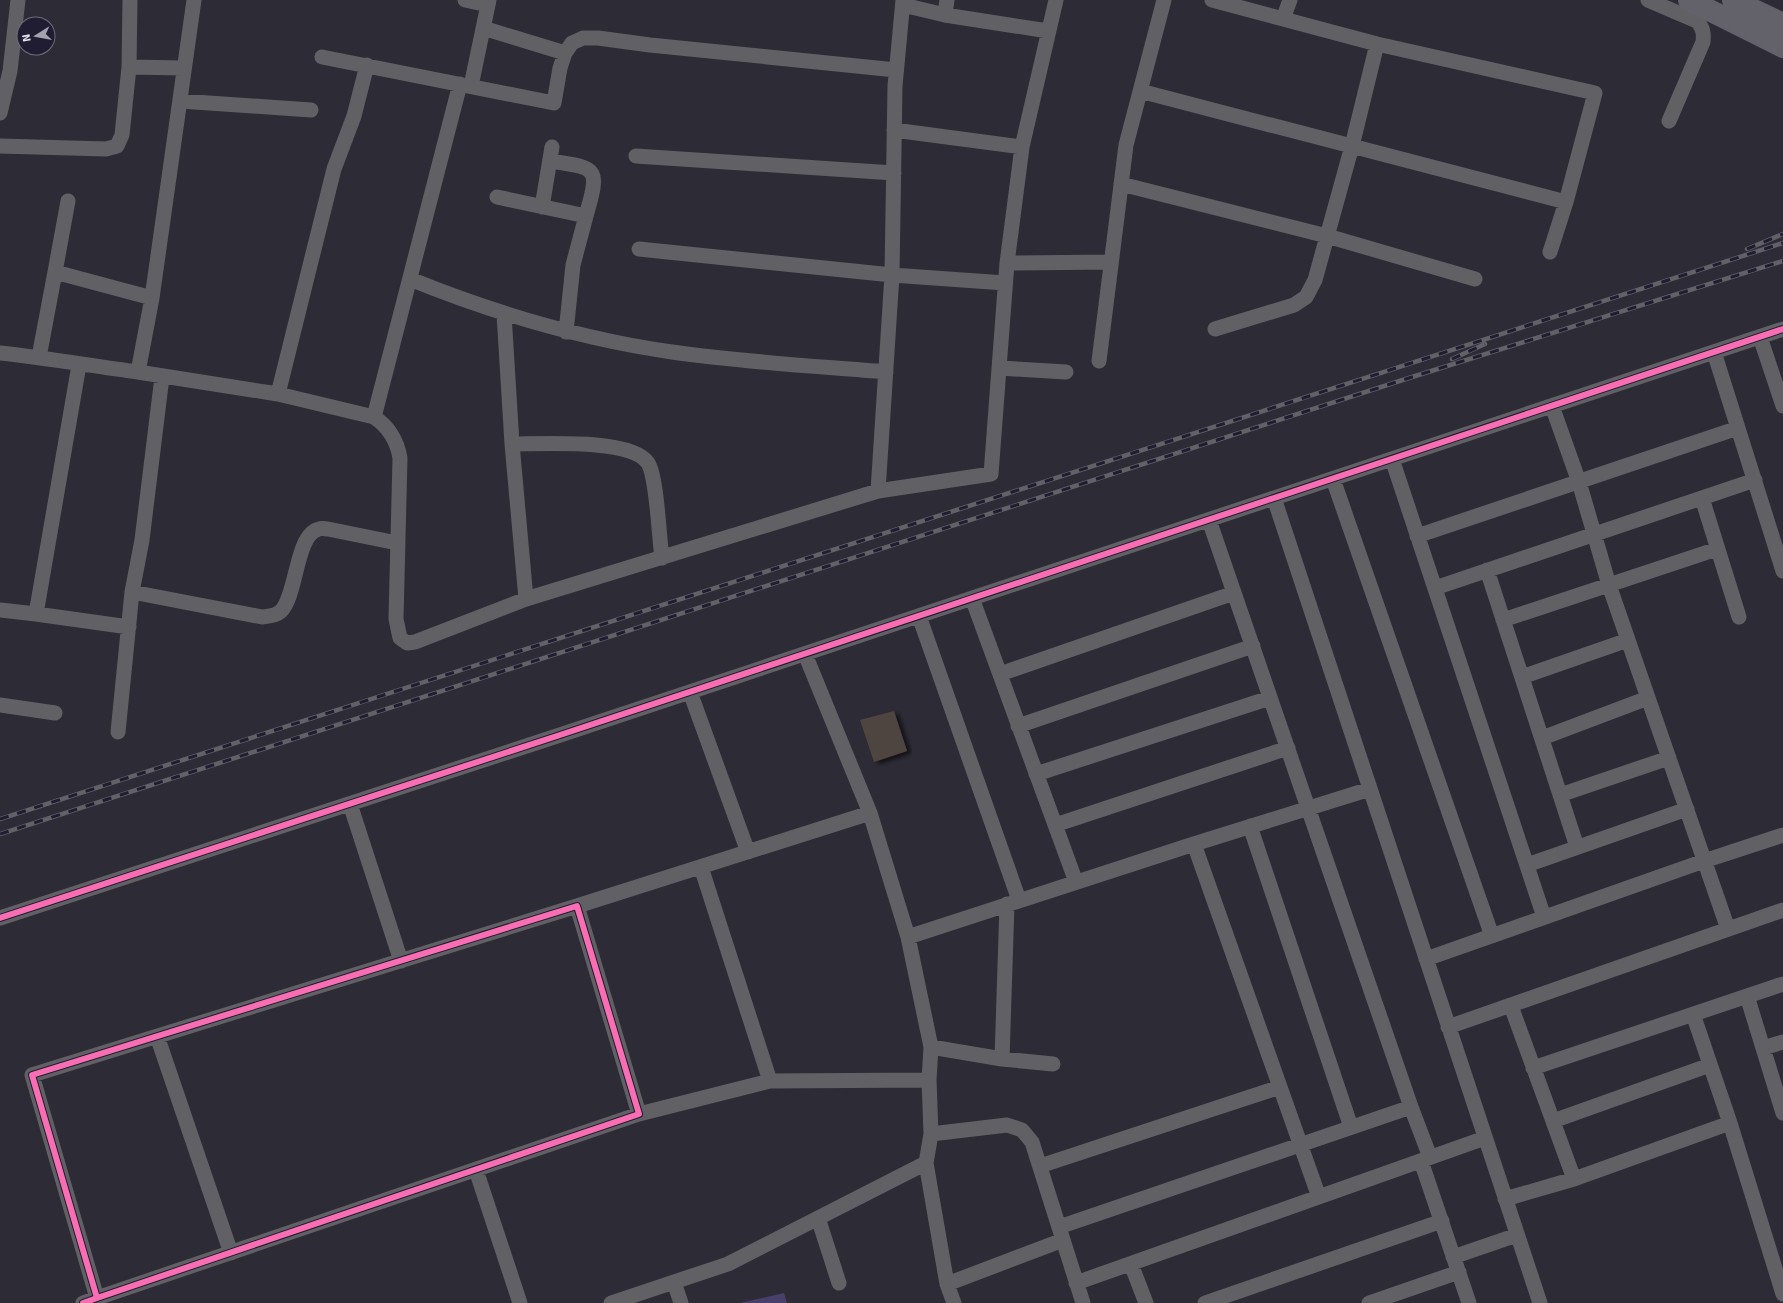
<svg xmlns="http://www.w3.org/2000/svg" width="1783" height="1303" viewBox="0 0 1783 1303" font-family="Signika,sans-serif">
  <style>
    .green { fill: #483f6b }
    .building { fill: #504441; filter: url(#shadow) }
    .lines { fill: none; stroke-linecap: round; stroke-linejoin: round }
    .street { stroke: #616165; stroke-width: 15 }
    .primary { stroke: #636169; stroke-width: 22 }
    .rail-casing { stroke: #636167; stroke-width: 4.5 }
    .rail { stroke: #201c31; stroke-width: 3; stroke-dasharray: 9; stroke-linecap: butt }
    .cycleway-casing { stroke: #201c31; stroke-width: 8 }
    .cycleway { stroke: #f96db3; stroke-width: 6 }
  </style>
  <defs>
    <filter id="shadow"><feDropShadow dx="4.5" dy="2.5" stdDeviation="2" flood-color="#0009"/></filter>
  </defs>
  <rect width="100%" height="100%" fill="#2d2b36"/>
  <path class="green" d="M784 1293 787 1303H740Z"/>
  <path class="building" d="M894 711 907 751 874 762 860 720Z"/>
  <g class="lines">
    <path class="street" d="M465 0 488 5
      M1212 0 1377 44 1595 93 1566 202 1550 252
      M1648 0 1697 21C1703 28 1704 33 1703 42L1669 121
      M903 5 945 15 1048 31
      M945 15 947 0
      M1283 19 1290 0
      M483 28 565 53
      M322 57 554 103 560 68 565 53 572 43 583 38H598L650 45 896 70
      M129 67 130 0
      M471 86 489 0
      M1140 91 1566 202
      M180 101 311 110
      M0 113 10 71 18 0
      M894 130 1022 147
      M0 146 106 149 117 146 122 135 129 67 184 68
      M636 156 894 173
      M550 161C598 168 600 167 586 216
      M1121 184 1327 236 1475 279
      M497 197 586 216 573 265 566 332
      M542 207 552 147
      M639 249 892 275 1005 283
      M1007 263 1111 262
      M55 272 68 201
      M410 279C494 313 581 339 672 352 742 362 814 366 886 372
      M504 314 512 444C540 444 632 438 648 463 657 477 659 538 662 558
      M1215 329 1294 305 1306 297 1315 280 1352 146 1377 44
      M1760 337 1783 406
      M1714 352 1783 571
      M0 353C46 358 92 366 138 372L152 298 194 0
      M39 357 55 272 152 298
      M1099 361 1126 145 1164 0
      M999 368 1066 372
      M138 372 278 394 374 417C389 427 397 440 400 458L396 619 400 638 407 643 415 642 526 599 878 491 991 474 1007 263 1022 147 1056 0
      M278 394 334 169 354 116 367 65
      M1552 406 1579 482 1609 585 1728 929
      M374 417 460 84
      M512 444 526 599
      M1392 459 1544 917
      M1333 479 1492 936
      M878 491 892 275 895 86 903 0
      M1274 498 1540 1303
      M1702 498 1739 617
      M1209 520 1411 1107 1430 1157
      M1417 536 1738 428
      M1487 570 1577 847
      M1435 588 1755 480
      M132 592 262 617C269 616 277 616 282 610 297 593 296 534 319 529 322 528 326 529 328 529L397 543
      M972 598 1076 882
      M0 610 36 614 79 365
      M36 614 129 627
      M919 616 1019 900
      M1503 620 1717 549
      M1000 674 1234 593
      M1522 677 1628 640
      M690 692 748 852
      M0 705 55 713
      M1018 726 1253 646
      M118 732 132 592 142 540 162 377
      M1542 738 1648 698
      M1036 774 1270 698
      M1560 795 1669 758
      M350 804 401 961
      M1055 825 1288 748
      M1250 826 1351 1127
      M1194 844 1319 1197
      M1527 865 1687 809
      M701 867 770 1081
      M577 906 870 813
      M0 918 557 736 1783 329
      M908 937 1194 844 1370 789
      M1426 959 1704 861 1783 835
      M1747 996 1783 1113
      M1511 1006 1574 1179
      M1693 1014 1730 1123 1783 1294
      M1448 1027 1783 910
      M157 1036 231 1253
      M931 1047 1002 1059 1053 1064
      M1763 1048 1783 1042
      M1002 1059 1007 904
      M1533 1068 1783 984
      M639 1114 770 1081 929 1080
      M1553 1121 1710 1065
      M931 1134 1007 1125 1022 1130 1032 1142 1083 1303
      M1421 1161 1469 1303
      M926 1163 947 1284 954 1303
      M1040 1166 1280 1087
      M476 1170 520 1303
      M1505 1199 1574 1179 1730 1123
      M818 1218 839 1283
      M1059 1227 1411 1107
      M1453 1257 1517 1235
      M1131 1264 1146 1303
      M674 1282 681 1303
      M1076 1283 1485 1138
      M947 1284 1063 1240
      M83 1303 97 1298 639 1114 577 906 32 1075 97 1298
      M611 1303 728 1264 926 1163 931 1134 929 1080 931 1047 908 937 870 813 805 654
      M1205 1303 1442 1221
      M1369 1303 1459 1272"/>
    <path class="primary" d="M1689 0 1783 47
      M1733 0 1783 24"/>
    <g class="rail-casing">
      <path id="rail" d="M1747 249 1783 234
        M1452 359 1485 344
        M0 819 1783 243
        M0 834 1412 377 1783 261"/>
    </g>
    <use href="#rail" class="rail"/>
    <g class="cycleway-casing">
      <path id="cycleway" d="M0 918 557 736 1783 329
        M83 1303 97 1298 639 1114 577 906 32 1075 97 1298"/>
    </g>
    <use href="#cycleway" class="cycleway"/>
  </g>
  <g transform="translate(36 36) rotate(259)"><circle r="19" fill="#201c31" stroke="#6e6b7e"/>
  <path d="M0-3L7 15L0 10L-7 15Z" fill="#a4a2b0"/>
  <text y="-6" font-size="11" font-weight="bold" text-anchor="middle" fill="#e4e2f1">N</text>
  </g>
</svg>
